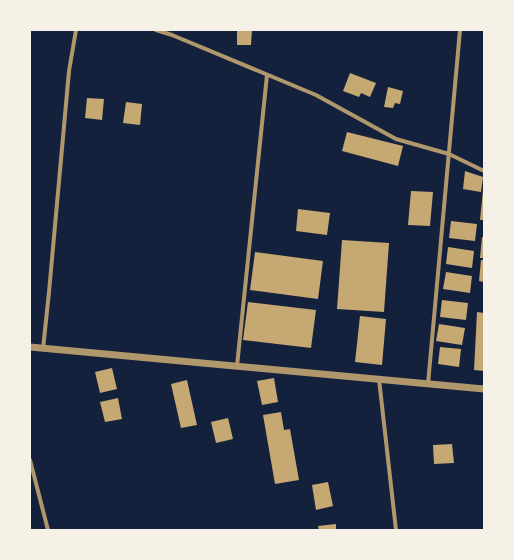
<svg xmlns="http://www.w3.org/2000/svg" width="514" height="560" viewBox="0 0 514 560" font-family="Barlow,sans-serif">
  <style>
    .building { fill: #c6a872 }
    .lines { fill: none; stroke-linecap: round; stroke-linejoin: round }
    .minor { stroke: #b1986c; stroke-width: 4 }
    .tertiary { stroke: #b1986c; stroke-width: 7 }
  </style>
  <rect width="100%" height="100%" fill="#14213d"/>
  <path class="building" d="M237 30H252L251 45H237Z
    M350 73 376 83 370 97 361 93 359 97 343 91Z
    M388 87 403 91 400 104 395 103 393 108 384 107Z
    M87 98 104 99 102 120 85 118Z
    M126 102 142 104 140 125 123 123Z
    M347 132 403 146 398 166 342 151Z
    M465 171 483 177 481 192 463 189Z
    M483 190H484V220H480Z
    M411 191 433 192 430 226 408 225Z
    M298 209 330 213 327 235 296 231Z
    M451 221 477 224 475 241 449 238Z
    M482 237H484V258H480Z
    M342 240 389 243 384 312 337 309Z
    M448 247 474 251 472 268 446 264Z
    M255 252 323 261 318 299 250 290Z
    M481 260H484V282L479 281Z
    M446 272 472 276 470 293 443 289Z
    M442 300 468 303 466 320 440 317Z
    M248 302 316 310 311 348 243 340Z
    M477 312 484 313V371L474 370Z
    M360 316 386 319 382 365 355 362Z
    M439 324 465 328 462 345 436 341Z
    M440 347 461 349 459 367 438 364Z
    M112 368 117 389 100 393 95 372Z
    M274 378 278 402 262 405 257 381Z
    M187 380 197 425 181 428 171 384Z
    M118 398 122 419 105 422 100 402Z
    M281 412 284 430 290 429 299 480 275 484 263 415Z
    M228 418 233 439 216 443 211 422Z
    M452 444 454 463 434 464 433 445Z
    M328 482 333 506 316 510 312 485Z
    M336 524V530H319L318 526Z"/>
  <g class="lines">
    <path class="minor" d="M156 30 172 35 316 95 396 139 449 154 484 171
      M43 349 49 292 69 71 76 30
      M237 366 267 75
      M379 379 396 530
      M428 384 460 30
      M30 460 48 530"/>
    <path class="tertiary" d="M30 347 484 389"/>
  </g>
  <rect width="514" height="560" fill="none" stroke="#f6f1e7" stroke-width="62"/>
</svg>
